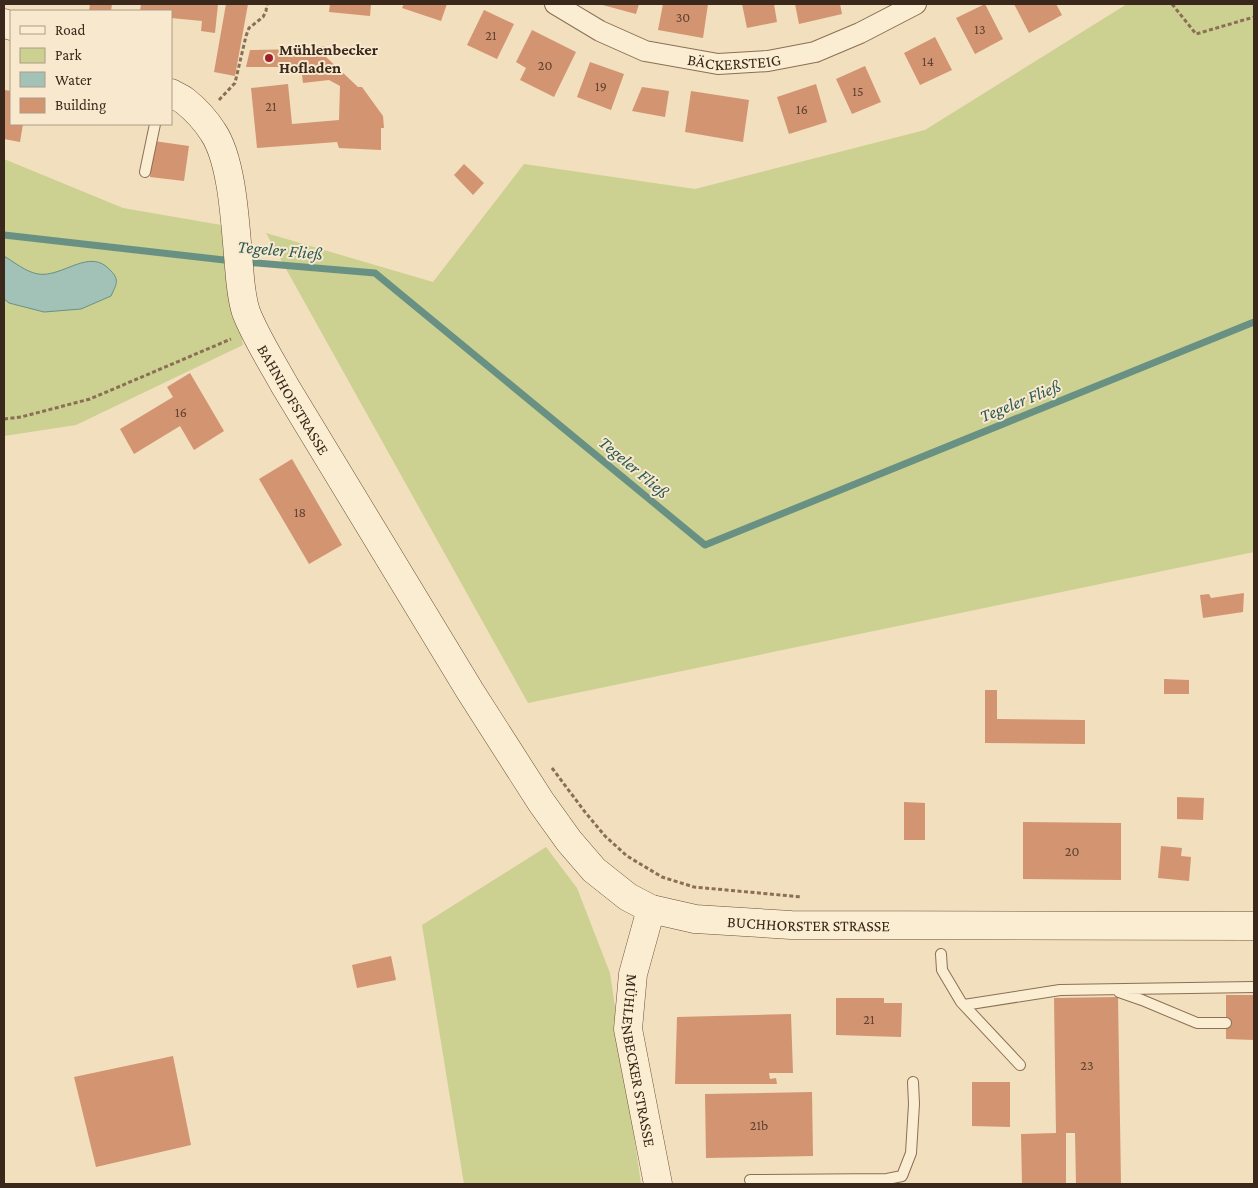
<svg xmlns="http://www.w3.org/2000/svg" width="1258" height="1188" viewBox="0 0 1258 1188" font-family="'Crimson Pro',serif">
  <style>
    .green { fill: #ccd091 }
    .water { fill: #a2c2b7; stroke: #689184 }
    .lines { fill: none; stroke-linecap: round; stroke-linejoin: round }
    .stream { stroke: #689184; stroke-width: 7 }
    .building { fill: #d39471 }
    .service-casing { stroke: #8b6f55; stroke-width: 12 }
    .minor-casing { stroke: #8b6f55; stroke-width: 22 }
    .secondary-casing { stroke: #6d5039; stroke-width: 29 }
    .path { stroke: #8b6f55; stroke-width: 3; stroke-dasharray: 4 2.5; stroke-linecap: butt }
    .service { stroke: #fbedd2; stroke-width: 10 }
    .minor { stroke: #fbedd2; stroke-width: 20 }
    .secondary { stroke: #fbedd2; stroke-width: 28 }
    .poi-dot { fill: #9f2029; stroke: #f8e9ce; stroke-width: 2 }
    .labels { text-anchor: middle; stroke-width: 4; stroke-linejoin: round; paint-order: stroke }
    .number-label { font-size: 14px; fill: #604330 }
    .poi-label { font-size: 16px; font-weight: bold; fill: #39281b; stroke: #f8e9ce; text-anchor: start }
    .street-label { font-size: 16px; fill: #39281b; stroke: #f8e9ce }
    .water-label { font-size: 18px; font-style: italic; fill: #295a54; stroke: #f8e9ce }
  </style>
  <rect width="100%" height="100%" fill="#f1dfbe"/>
  <path class="green" d="M1127 4H1254V552L528 703 266 233 433 282 524 164 695 189 925 130Z
    M4 159 123 208 221 225 243 345 76 425 4 436Z
    M546 847 577 888 610 973 641 1184H464L422 925Z"/>
  <path class="water" d="M4 256C14 262 26 272 38 274 63 278 90 246 111 271 120 280 116 285 111 296L81 309 44 312 9 303 4 299Z"/>
  <g class="lines">
    <path class="stream" d="M4 235 233 261
      M244 262 375 273 705 545 1254 322"/>
  </g>
  <path class="building" d="M90 4H112L111 11H89Z
    M141 4H218L215 33 201 31 202 21 171 18V11H140Z
    M226 4H248L235 76 214 72Z
    M330 4H371L370 16 329 12Z
    M404 4H447L441 21 402 8Z
    M599 4H639L636 14Z
    M663 4H708L703 38 658 30Z
    M742 4H774L777 22 747 28Z
    M795 4H840L842 14 799 24Z
    M985 4 1003 39 975 54 956 18Z
    M1014 4H1056L1062 15 1029 33Z
    M484 10 514 24 497 59 467 45Z
    M532 30 576 52 554 97 520 80 526 68 516 62Z
    M935 37 952 70 920 85 904 53Z
    M325 46 326 57 358 87H362L383 116 384 128H381V150L339 148 337 142 257 148 251 88 288 84 292 124 339 120 340 86 329 80 303 83 301 67H246L250 50 299 49Z
    M590 62 624 74 611 110 577 97Z
    M865 66 881 102 852 114 836 79Z
    M816 84 827 122 789 134 777 97Z
    M642 87 669 91 665 117 632 111Z
    M4 90 11 91V124H23L20 142 4 139Z
    M691 91 749 100 743 142 685 132Z
    M154 141 189 146 184 181 150 177Z
    M464 164 484 183 473 195 454 175Z
    M190 373 224 431 194 450 180 426 134 454 120 429 173 397 167 387Z
    M292 459 342 545 309 564 259 479Z
    M1244 593 1243 612 1203 618 1200 595 1209 594 1211 598Z
    M1164 679 1189 680V694H1164Z
    M985 690H997V719L1085 720V744L985 743Z
    M1177 797 1204 798 1203 820 1177 819Z
    M904 802 925 803V840H904Z
    M1023 822 1121 823V880L1023 879Z
    M1161 846 1182 848 1181 856 1191 857 1189 881 1158 878Z
    M391 956 396 980 357 988 352 965Z
    M1226 995H1254V1040L1226 1039Z
    M1118 997 1121 1184H1076L1075 1133H1066V1184H1022L1021 1134 1056 1133 1054 998Z
    M836 998H884V1003H902L901 1037 836 1035Z
    M791 1014 793 1073H769L770 1079 776 1078 777 1084H675L677 1017Z
    M173 1056 191 1145 96 1167 74 1077Z
    M972 1082H1010V1127L972 1126Z
    M812 1092 813 1156 706 1158 705 1094Z"/>
  <g class="lines">
    <g class="service-casing">
      <path id="service" d="M145 172 155 124
        M941 954 942 970 961 1002 1020 1065
        M1119 992 1142 1000 1197 1023H1226
        M964 1005 1060 990 1254 987
        M750 1180 887 1179 902 1176 911 1153 914 1104 913 1082"/>
    </g>
    <g class="minor-casing">
      <g id="minor">
        <path id="s1" d="M555 4 600 31 645 51 718 64 768 61 815 52 860 33 916 4"/>
      </g>
    </g>
    <g class="secondary-casing">
      <g id="secondary">
        <path d="M4 23 11 26"/>
        <path id="s2" d="M171 93C176 96 181 98 185 101 195 109 206 121 213 132 232 160 235 221 238 255 240 274 240 294 246 312 256 338 272 362 285 386L470 691 541 802 569 841 594 870 628 897 651 909 695 919 791 925 1254 926"/>
        <path id="s3" d="M651 909 633 974 628 1029 658 1184"/>
      </g>
    </g>
    <path class="path" d="M1172 4 1196 34 1254 17
      M219 100 235 83 246 36 249 28 263 17 266 11 267 4
      M4 419 21 417 90 399 231 339
      M552 768 585 812 605 836 627 856 662 877 694 887 802 897"/>
    <use href="#service" class="service"/>
    <use href="#minor" class="minor"/>
    <use href="#secondary" class="secondary"/>
  </g>
  <circle class="poi-dot" cx="269" cy="58" r="5"/>
  <g class="labels">
    <g class="number-label">
      <text x="683" y="22">30</text>
      <text x="980" y="34">13</text>
      <text x="491" y="40">21</text>
      <text x="928" y="66">14</text>
      <text x="545" y="70">20</text>
      <text x="601" y="91">19</text>
      <text x="858" y="96">15</text>
      <text x="271" y="111">21</text>
      <text x="802" y="114">16</text>
      <text x="181" y="417">16</text>
      <text x="300" y="517">18</text>
      <text x="1072" y="856">20</text>
      <text x="869" y="1024">21</text>
      <text x="1087" y="1070">23</text>
      <text x="759" y="1130">21b</text>
    </g>
    <g class="poi-label">
      <text x="279" y="55">Mühlenbecker<tspan x="279" dy="18">Hofladen</tspan></text>
    </g>
    <g class="street-label">
      <text dy="6" stroke="none"><textPath href="#s1" startOffset="192">BÄCKERSTEIG</textPath></text>
      <text dy="6" stroke="none"><textPath href="#s2" startOffset="342">BAHNHOFSTRASSE</textPath></text>
      <text dy="6" stroke="none"><textPath href="#s2" startOffset="1129">BUCHHORSTER STRASSE</textPath></text>
      <text dy="6" stroke="none"><textPath href="#s3" startOffset="155">MÜHLENBECKER STRASSE</textPath></text>
    </g>
    <g class="water-label">
      <text transform="translate(280 250) rotate(5)" y="6">Tegeler Fließ</text>
      <text transform="translate(1020 401) rotate(-22)" y="6">Tegeler Fließ</text>
      <text transform="translate(634 467) rotate(40)" y="6">Tegeler Fließ</text>
    </g>
  </g>
  <rect width="1258" height="1188" fill="none" stroke="#39281b" stroke-width="10"/>
  <rect x="10" y="10" width="162" height="115" fill="#f8e9ce" stroke="#ac9c86"/>
  <rect x="20" y="26" width="25" height="8" fill="#fbedd2" stroke="#ac9c86"/>
  <text x="55" y="35" font-size="15" fill="#39281b">Road</text>
  <rect x="20" y="48" width="25" height="15" fill="#ccd091" stroke="#ac9c86"/>
  <text x="55" y="60" font-size="15" fill="#39281b">Park</text>
  <rect x="20" y="72" width="25" height="15" fill="#a2c2b7" stroke="#ac9c86"/>
  <text x="55" y="85" font-size="15" fill="#39281b">Water</text>
  <rect x="20" y="98" width="25" height="15" fill="#d39471" stroke="#ac9c86"/>
  <text x="55" y="110" font-size="15" fill="#39281b">Building</text>
</svg>
